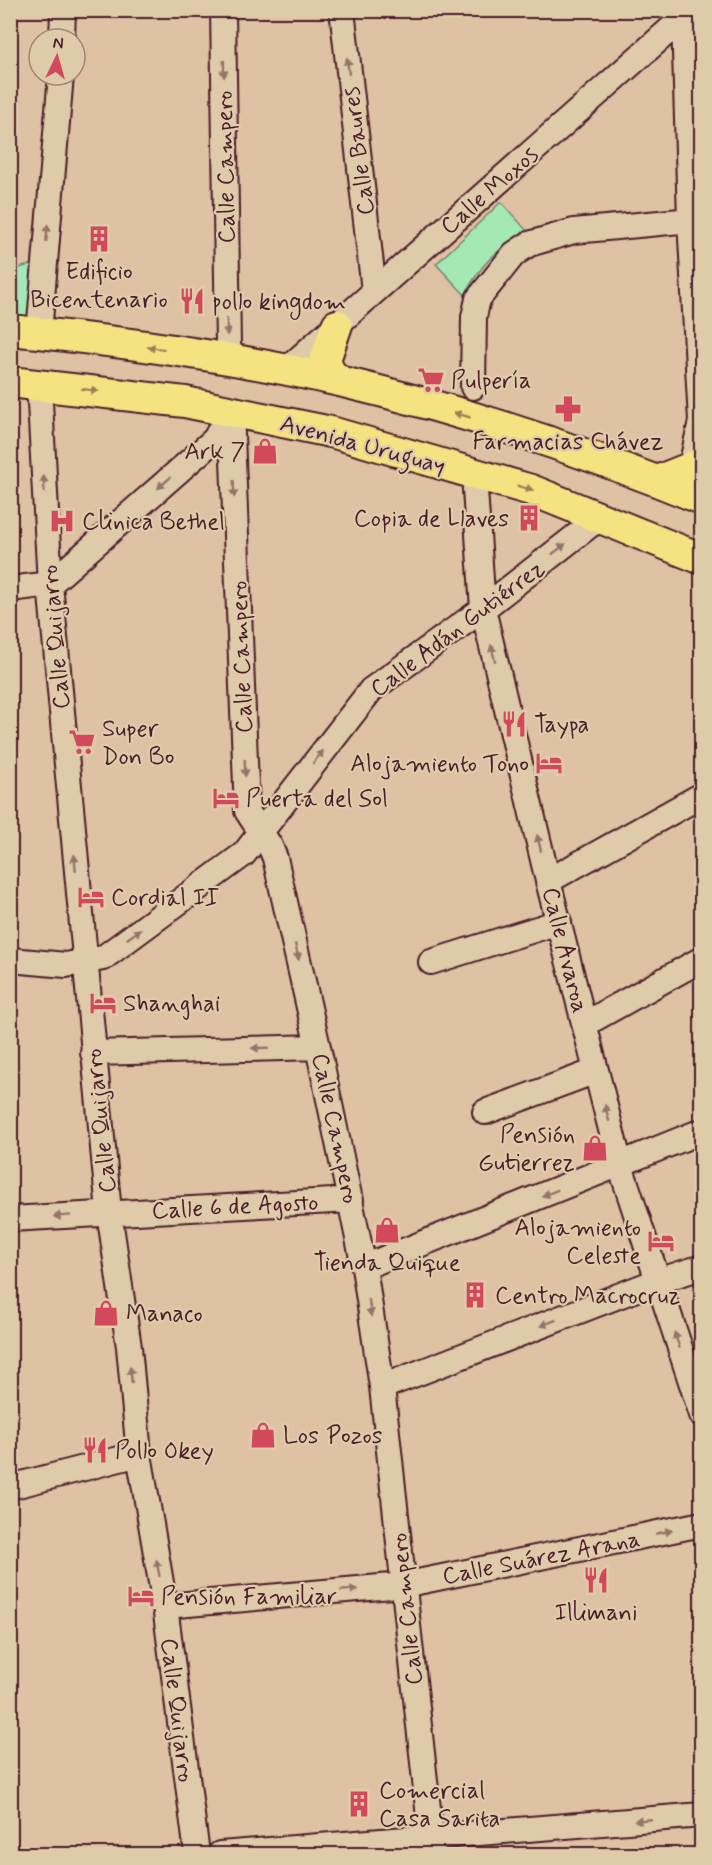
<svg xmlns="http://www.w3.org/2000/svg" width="712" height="1865" viewBox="0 0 712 1865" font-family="Mynerve,sans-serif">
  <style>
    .green { fill: #a4e8b4; stroke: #778470; stroke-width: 1.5 }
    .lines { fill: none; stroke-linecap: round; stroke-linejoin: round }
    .minor-casing { stroke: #4a1f2b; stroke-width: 28 }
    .major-casing { stroke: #4a1f2b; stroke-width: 34 }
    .minor { stroke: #dfcbaa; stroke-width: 24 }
    .major { stroke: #f5e382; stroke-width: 30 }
    .oneway { fill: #94756a }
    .oneway2 { fill: #a08156 }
    .labels { text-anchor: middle; stroke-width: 4.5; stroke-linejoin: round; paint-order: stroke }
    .street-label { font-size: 24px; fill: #4a1f2b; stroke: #dfcbaa }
    .poi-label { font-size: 24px; fill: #4a1f2b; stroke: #dfcbaa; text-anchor: start }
  </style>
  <rect width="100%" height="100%" fill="#dfc1a3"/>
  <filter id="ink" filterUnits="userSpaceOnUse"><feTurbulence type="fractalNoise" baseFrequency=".0167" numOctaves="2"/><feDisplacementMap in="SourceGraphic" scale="12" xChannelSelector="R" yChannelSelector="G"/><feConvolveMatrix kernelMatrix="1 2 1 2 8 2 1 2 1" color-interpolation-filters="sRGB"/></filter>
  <g filter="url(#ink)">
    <path class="green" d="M501 202 528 232C497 249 481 263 465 295L436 264Z
      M41 262 36 317 11 316V270Z"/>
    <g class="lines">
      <g class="minor-casing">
        <path id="minor" d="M223 10 228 345 231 359
          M342 10 374 291
          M684 18 690 220 701 421 691 467
          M62 39 63 10
          M39 333 61 75
          M286 370 692 10
          M39 384 50 584 109 1212 129 1347 139 1454 165 1606 197 1854
          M473 387 474 317 478 299 514 254 529 244 574 231 702 219
          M231 410 247 811 270 846 275 858 318 1047 364 1267 382 1387 433 1854
          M474 474 483 609 548 881 620 1165 702 1415
          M10 589 50 584 215 439 230 411
          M548 881 702 795
          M10 960 66 965 103 958 244 854 371 690 483 609 590 525 605 518
          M431 962 559 922
          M585 1024 702 959
          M93 1053 318 1047
          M485 1112 596 1071
          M10 1219 351 1200
          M364 1267 702 1131
          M382 1387 657 1281 702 1267
          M10 1487 139 1454
          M165 1606 403 1585 702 1524
          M220 1854 702 1815"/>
      </g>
      <g class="major-casing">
        <path id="major" d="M337 325 325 360 330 373 340 381
          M10 330C120 341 231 356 339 381 462 410 584 451 702 499
          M10 382 185 402 331 432 531 490 702 559
          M657 481 702 463"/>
      </g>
      <use href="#minor" class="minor"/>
      <use href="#major" class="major"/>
    </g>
    <defs><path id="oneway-solid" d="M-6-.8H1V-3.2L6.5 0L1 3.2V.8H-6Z" transform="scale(1.5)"/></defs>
    <g class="oneway">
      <use href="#oneway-solid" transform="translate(348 66) rotate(-97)"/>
      <use href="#oneway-solid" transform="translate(224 69) rotate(89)"/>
      <use href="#oneway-solid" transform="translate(47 233) rotate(-85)"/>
      <use href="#oneway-solid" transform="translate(227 327) rotate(89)"/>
      <use href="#oneway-solid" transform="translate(164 483) rotate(139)"/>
      <use href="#oneway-solid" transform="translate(44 484) rotate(-93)"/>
      <use href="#oneway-solid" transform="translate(234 489) rotate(88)"/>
      <use href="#oneway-solid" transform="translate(559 549) rotate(-38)"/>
      <use href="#oneway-solid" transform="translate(493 653) rotate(-104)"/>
      <use href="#oneway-solid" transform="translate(318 757) rotate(-52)"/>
      <use href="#oneway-solid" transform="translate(245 768) rotate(88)"/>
      <use href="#oneway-solid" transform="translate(539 843) rotate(-104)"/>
      <use href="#oneway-solid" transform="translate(75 863) rotate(-95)"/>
      <use href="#oneway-solid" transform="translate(134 934) rotate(-36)"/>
      <use href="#oneway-solid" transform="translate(297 952) rotate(77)"/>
      <use href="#oneway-solid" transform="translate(260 1048) rotate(178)"/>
      <use href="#oneway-solid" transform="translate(607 1113) rotate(-104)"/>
      <use href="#oneway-solid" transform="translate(550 1193) rotate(158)"/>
      <use href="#oneway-solid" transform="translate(62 1216) rotate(176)"/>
      <use href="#oneway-solid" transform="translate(370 1308) rotate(82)"/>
      <use href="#oneway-solid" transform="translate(548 1323) rotate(159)"/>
      <use href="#oneway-solid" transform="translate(677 1340) rotate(-108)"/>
      <use href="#oneway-solid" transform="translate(131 1375) rotate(-96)"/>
      <use href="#oneway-solid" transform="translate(664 1532) rotate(-11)"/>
      <use href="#oneway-solid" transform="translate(158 1568) rotate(-100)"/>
      <use href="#oneway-solid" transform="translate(349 1590) rotate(-5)"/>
      <use href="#oneway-solid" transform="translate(643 1820) rotate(175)"/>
    </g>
    <g class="oneway2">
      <use href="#oneway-solid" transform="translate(156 348) rotate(-173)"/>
      <use href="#oneway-solid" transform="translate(90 390) rotate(7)"/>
      <use href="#oneway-solid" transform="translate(462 415) rotate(-164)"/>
      <use href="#oneway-solid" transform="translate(525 488) rotate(16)"/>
    </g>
  </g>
  <defs>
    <g id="building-bare" transform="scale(2.07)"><path d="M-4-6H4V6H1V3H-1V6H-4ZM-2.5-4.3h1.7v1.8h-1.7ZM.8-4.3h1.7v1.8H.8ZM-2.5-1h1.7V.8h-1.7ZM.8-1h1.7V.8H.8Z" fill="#d1495b" stroke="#dfcbaa" stroke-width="2.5" paint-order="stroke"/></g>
    <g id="restaurant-bare" transform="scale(2.07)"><path d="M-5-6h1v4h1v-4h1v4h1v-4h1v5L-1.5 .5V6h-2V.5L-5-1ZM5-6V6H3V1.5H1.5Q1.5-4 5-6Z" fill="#d1495b" stroke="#dfcbaa" stroke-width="2.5" paint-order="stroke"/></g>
    <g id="supermarket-bare" transform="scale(2.07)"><path d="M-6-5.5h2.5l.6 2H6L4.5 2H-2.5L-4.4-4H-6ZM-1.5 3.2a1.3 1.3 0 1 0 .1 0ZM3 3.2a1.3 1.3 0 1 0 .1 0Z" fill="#d1495b" stroke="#dfcbaa" stroke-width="2.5" paint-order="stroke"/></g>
    <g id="pharmacy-bare" transform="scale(2.07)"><path d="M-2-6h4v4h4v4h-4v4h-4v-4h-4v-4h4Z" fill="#d1495b" stroke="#dfcbaa" stroke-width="2.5" paint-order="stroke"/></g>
    <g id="shop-bare" transform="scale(2.07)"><path d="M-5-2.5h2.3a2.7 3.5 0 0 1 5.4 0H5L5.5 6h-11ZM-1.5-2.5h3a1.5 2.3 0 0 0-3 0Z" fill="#d1495b" stroke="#dfcbaa" stroke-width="2.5" paint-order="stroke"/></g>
    <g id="hospital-bare" transform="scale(2.07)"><path d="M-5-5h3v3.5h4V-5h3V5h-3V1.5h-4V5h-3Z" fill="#d1495b" stroke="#dfcbaa" stroke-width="2.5" paint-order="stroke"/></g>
    <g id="hotel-bare" transform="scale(2.07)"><path d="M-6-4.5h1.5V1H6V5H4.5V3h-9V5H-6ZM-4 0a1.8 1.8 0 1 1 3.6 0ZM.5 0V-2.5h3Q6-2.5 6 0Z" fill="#d1495b" stroke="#dfcbaa" stroke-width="2.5" paint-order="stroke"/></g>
  </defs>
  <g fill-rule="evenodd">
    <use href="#building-bare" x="99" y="239"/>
    <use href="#restaurant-bare" x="192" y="301"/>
    <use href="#supermarket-bare" x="431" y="380"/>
    <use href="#pharmacy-bare" x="568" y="409"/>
    <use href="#shop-bare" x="265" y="451"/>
    <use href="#building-bare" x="529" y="518"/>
    <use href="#hospital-bare" x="62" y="521"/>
    <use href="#restaurant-bare" x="514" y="724"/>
    <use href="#supermarket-bare" x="82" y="742"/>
    <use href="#hotel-bare" x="549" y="763"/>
    <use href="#hotel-bare" x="226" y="798"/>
    <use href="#hotel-bare" x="91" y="897"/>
    <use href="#hotel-bare" x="103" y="1003"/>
    <use href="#shop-bare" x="595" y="1148"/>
    <use href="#shop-bare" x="387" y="1230"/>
    <use href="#hotel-bare" x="661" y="1241"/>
    <use href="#building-bare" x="475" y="1295"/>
    <use href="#shop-bare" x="106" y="1313"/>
    <use href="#shop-bare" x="263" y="1435"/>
    <use href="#restaurant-bare" x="95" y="1450"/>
    <use href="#restaurant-bare" x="596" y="1580"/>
    <use href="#hotel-bare" x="141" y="1596"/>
    <use href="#building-bare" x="359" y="1804"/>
  </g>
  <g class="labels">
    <g class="street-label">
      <text transform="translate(358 151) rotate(-97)" y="8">Calle Baures</text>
      <text transform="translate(225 167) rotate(-91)" y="8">Calle Campero</text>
      <text transform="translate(489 190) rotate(-41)" y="8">Calle Moxos</text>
      <text transform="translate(363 444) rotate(15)" y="8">Avenida Uruguay</text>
      <text transform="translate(457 628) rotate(-37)" y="8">Calle Adán Gutiérrez</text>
      <text transform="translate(55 637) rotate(-95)" y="8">Calle Quijarro</text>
      <text transform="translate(241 657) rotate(-92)" y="8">Calle Campero</text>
      <text transform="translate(566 950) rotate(76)" y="8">Calle Avaroa</text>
      <text transform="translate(100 1121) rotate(-96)" y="8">Calle Quijarro</text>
      <text transform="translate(336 1128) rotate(78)" y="8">Calle Campero</text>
      <text transform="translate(235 1206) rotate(-3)" y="8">Calle 6 de Agosto</text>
      <text transform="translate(541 1557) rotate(-11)" y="8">Calle Suárez Arana</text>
      <text transform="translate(406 1609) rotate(-96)" y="8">Calle Campero</text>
      <text transform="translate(178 1710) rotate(83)" y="8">Calle Quijarro</text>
    </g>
    <g class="poi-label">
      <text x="99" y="279" text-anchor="middle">Edificio<tspan x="99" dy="28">Bicentenario</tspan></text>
      <text x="212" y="309">pollo kingdom</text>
      <text x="451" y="388">Pulpería</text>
      <text x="568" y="449" text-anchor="middle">Farmacias Chávez</text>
      <text x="245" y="459" text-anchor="end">Ark 7</text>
      <text x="509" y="526" text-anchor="end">Copia de Llaves</text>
      <text x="82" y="529">Clinica Bethel</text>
      <text x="534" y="732">Taypa</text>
      <text x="102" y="736">Super<tspan x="102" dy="28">Don Bo</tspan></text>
      <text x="529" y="771" text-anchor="end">Alojamiento Tono</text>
      <text x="246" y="806">Puerta del Sol</text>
      <text x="111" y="905">Cordial II</text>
      <text x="123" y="1011">Shanghai</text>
      <text x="575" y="1142" text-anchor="end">Pensión<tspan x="575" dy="28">Gutierrez</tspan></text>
      <text x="641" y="1235" text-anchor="end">Alojamiento<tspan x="641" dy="28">Celeste</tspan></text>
      <text x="387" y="1270" text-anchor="middle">Tienda Quique</text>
      <text x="495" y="1303">Centro Macrocruz</text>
      <text x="126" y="1321">Manaco</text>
      <text x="283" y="1443">Los Pozos</text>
      <text x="115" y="1458">Pollo Okey</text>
      <text x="161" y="1604">Pensión Familiar</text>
      <text x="596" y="1620" text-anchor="middle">Illimani</text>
      <text x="379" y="1798">Comercial<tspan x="379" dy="28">Casa Sarita</tspan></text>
    </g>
  </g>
  <rect width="712" height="1865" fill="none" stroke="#dfcbaa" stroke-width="36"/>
  <rect x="18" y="18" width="676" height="1829" fill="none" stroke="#4a1f2b" stroke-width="2" filter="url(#ink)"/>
  <g transform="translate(57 57) rotate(5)"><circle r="28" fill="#dfcbaa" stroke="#a38677" stroke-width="1.5"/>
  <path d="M0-4.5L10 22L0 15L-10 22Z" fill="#d1495b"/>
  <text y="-9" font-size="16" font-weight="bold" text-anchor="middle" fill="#4a1f2b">N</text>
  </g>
</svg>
